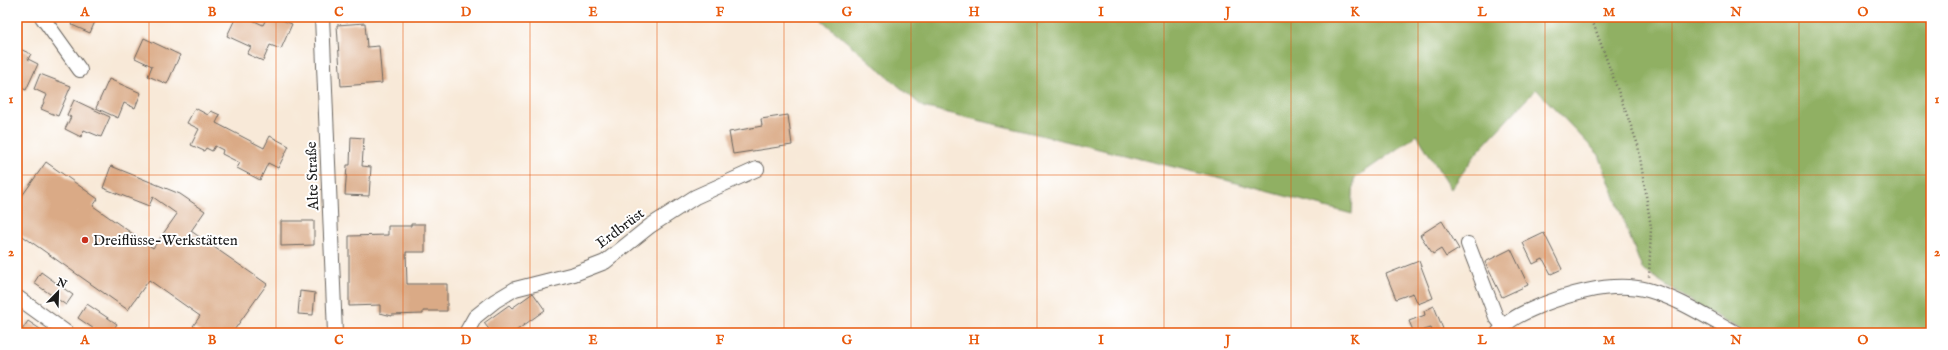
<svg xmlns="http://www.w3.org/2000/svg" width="1948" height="350" viewBox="0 0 1948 350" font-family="'IM FELL English',serif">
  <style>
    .forest { fill: #90b064; stroke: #566640 }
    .building { fill: #daaa86 }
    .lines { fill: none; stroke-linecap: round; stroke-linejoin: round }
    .minor-casing { stroke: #69645e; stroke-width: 16 }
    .path { stroke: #69645e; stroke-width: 2.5; stroke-dasharray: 1 3; stroke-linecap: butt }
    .minor { stroke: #fff; stroke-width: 14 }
    .grid { fill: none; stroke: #e8590c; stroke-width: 1; stroke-opacity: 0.55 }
    .poi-dot { fill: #c8321e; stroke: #fff; stroke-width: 1.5 }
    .labels { text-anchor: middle; stroke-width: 4; stroke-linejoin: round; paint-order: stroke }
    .street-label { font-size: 15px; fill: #1c1c1c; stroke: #fff }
    .poi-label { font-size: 15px; fill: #1c1c1c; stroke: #fff; text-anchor: start }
    .neatline { fill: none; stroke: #e8590c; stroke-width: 1.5 }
    .grid-label { font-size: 13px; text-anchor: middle; font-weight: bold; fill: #e8590c }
  </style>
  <rect width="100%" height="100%" fill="#fff"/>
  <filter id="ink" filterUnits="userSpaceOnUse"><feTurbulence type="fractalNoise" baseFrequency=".025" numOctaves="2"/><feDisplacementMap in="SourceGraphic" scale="8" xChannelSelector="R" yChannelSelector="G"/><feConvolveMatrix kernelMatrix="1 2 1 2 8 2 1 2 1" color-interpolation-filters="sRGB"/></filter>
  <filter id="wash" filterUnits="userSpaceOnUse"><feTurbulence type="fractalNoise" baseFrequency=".012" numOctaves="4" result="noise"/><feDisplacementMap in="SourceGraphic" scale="16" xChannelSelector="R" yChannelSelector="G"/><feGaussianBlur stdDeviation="0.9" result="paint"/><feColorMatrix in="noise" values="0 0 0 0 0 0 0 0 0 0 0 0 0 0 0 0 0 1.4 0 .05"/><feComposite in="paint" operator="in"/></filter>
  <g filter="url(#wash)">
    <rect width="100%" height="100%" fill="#f8e9d8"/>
    <path class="forest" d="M818 17H1931V333H1747L1696 305 1642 269 1599 155 1536 89 1478 151 1451 189 1417 135 1354 179 1352 214 1203 174 923 107Z"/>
    <g id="blocks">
      <path class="building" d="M72 17H97L90 33 72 25 75 18Z
        M236 17 241 20 242 17H246L263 25 267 17H275L292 24 281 49 270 45 263 61 247 54 251 47 227 36Z
        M365 23 367 47 379 46 382 83 341 86 337 25Z
        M144 38 180 55 167 84 148 76 152 66 135 58Z
        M20 49 31 54 28 59 38 64 26 90 17 86V54Z
        M40 74 71 86 58 116 41 109 47 95 34 89Z
        M109 79 141 93 135 108 124 103 118 118 96 108Z
        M74 100 110 117 101 137 84 130 81 137 65 129 71 117 67 115Z
        M195 108 208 115 211 111 220 115 216 123 264 148 270 136 289 146 278 168 268 163 260 180 237 168 240 163 222 154 223 150 215 146 212 151 206 148 204 151 191 145 199 129 187 123Z
        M788 115 792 145 733 154 729 132 762 126 761 119Z
        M351 137 364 138 362 166 371 167 369 196 345 195 347 165H350Z
        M46 162 98 199 93 206 153 248 177 214 153 197 149 206 103 188 111 166 180 194 205 211 191 231 267 284 232 333H202L193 326 200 316 149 280 128 310 17 232V203Z
        M281 221H314V245L281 246Z
        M1442 221 1459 249 1446 257 1441 249 1433 254 1420 235Z
        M411 224H425V252H406L407 284H447V311H423V314L392 315V316L380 313V305L349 306V236L388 235V226H411Z
        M1544 233 1562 269 1551 274 1543 259 1533 264 1523 243Z
        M1511 249 1528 285 1502 297 1485 262Z
        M1419 261 1433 298 1418 304 1413 293 1396 299 1386 274Z
        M41 272 73 295 66 305 34 283Z
        M300 291 315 293 313 315 298 314Z
        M533 293 545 310 513 333H492L484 323 509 305 512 308Z
        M87 304 117 324 111 333H100L78 318Z
        M1434 306 1443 329 1433 333 1431 328 1414 333 1409 321 1425 315 1424 311Z
        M28 321 46 333H20Z"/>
    </g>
  </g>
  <g filter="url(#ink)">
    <use href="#blocks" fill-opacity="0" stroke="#69645e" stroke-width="1"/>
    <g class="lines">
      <g class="minor-casing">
        <path id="minor" d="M42 17 80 70
          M322 17 335 333
          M1468 244 1496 317 1503 326
          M17 297 67 333
          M466 333 475 317 495 301 515 289 574 274 605 262 650 226 695 197 757 169
          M1498 333C1508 318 1528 311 1544 304 1575 292 1615 281 1648 290 1680 299 1708 318 1736 333"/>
      </g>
      <path class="path" d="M1591 17 1638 145 1651 227 1649 278"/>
      <use href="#minor" class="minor"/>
    </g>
  </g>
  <path class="grid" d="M149 17V333M276 17V333M403 17V333M530 17V333M657 17V333M784 17V333M911 17V333M1037 17V333M1164 17V333M1291 17V333M1418 17V333M1545 17V333M1672 17V333M1799 17V333M17 175H1931"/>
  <circle class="poi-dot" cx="85" cy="240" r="4"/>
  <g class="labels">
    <g class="street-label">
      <text transform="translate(312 176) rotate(-92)" y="5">Alte Straße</text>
      <text transform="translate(620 228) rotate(-37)" y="5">Erdbrüst</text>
    </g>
    <g class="poi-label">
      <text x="93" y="245">Dreiflüsse-Werkstätten</text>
    </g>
  </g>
  <rect width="1948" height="350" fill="none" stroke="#fff" stroke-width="44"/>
  <g transform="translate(58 292) rotate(23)" stroke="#ffffff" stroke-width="3" paint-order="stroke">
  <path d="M0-3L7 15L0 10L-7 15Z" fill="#1c1c1c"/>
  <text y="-6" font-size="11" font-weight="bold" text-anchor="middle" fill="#1c1c1c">N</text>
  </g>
  <rect x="22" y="22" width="1904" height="306" class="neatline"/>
  <g class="grid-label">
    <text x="85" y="16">A</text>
    <text x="212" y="16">B</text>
    <text x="339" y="16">C</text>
    <text x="466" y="16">D</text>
    <text x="593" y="16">E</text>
    <text x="720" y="16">F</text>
    <text x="847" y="16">G</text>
    <text x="974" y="16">H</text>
    <text x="1101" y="16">I</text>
    <text x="1228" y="16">J</text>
    <text x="1355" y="16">K</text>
    <text x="1482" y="16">L</text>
    <text x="1609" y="16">M</text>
    <text x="1736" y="16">N</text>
    <text x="1863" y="16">O</text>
    <text x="11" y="103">1</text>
    <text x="1937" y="103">1</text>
    <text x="11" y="256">2</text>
    <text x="1937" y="256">2</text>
    <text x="85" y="344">A</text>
    <text x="212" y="344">B</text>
    <text x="339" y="344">C</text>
    <text x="466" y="344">D</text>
    <text x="593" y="344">E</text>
    <text x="720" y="344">F</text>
    <text x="847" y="344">G</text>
    <text x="974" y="344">H</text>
    <text x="1101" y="344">I</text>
    <text x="1228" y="344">J</text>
    <text x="1355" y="344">K</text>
    <text x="1482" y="344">L</text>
    <text x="1609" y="344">M</text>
    <text x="1736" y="344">N</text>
    <text x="1863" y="344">O</text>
  </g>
</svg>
